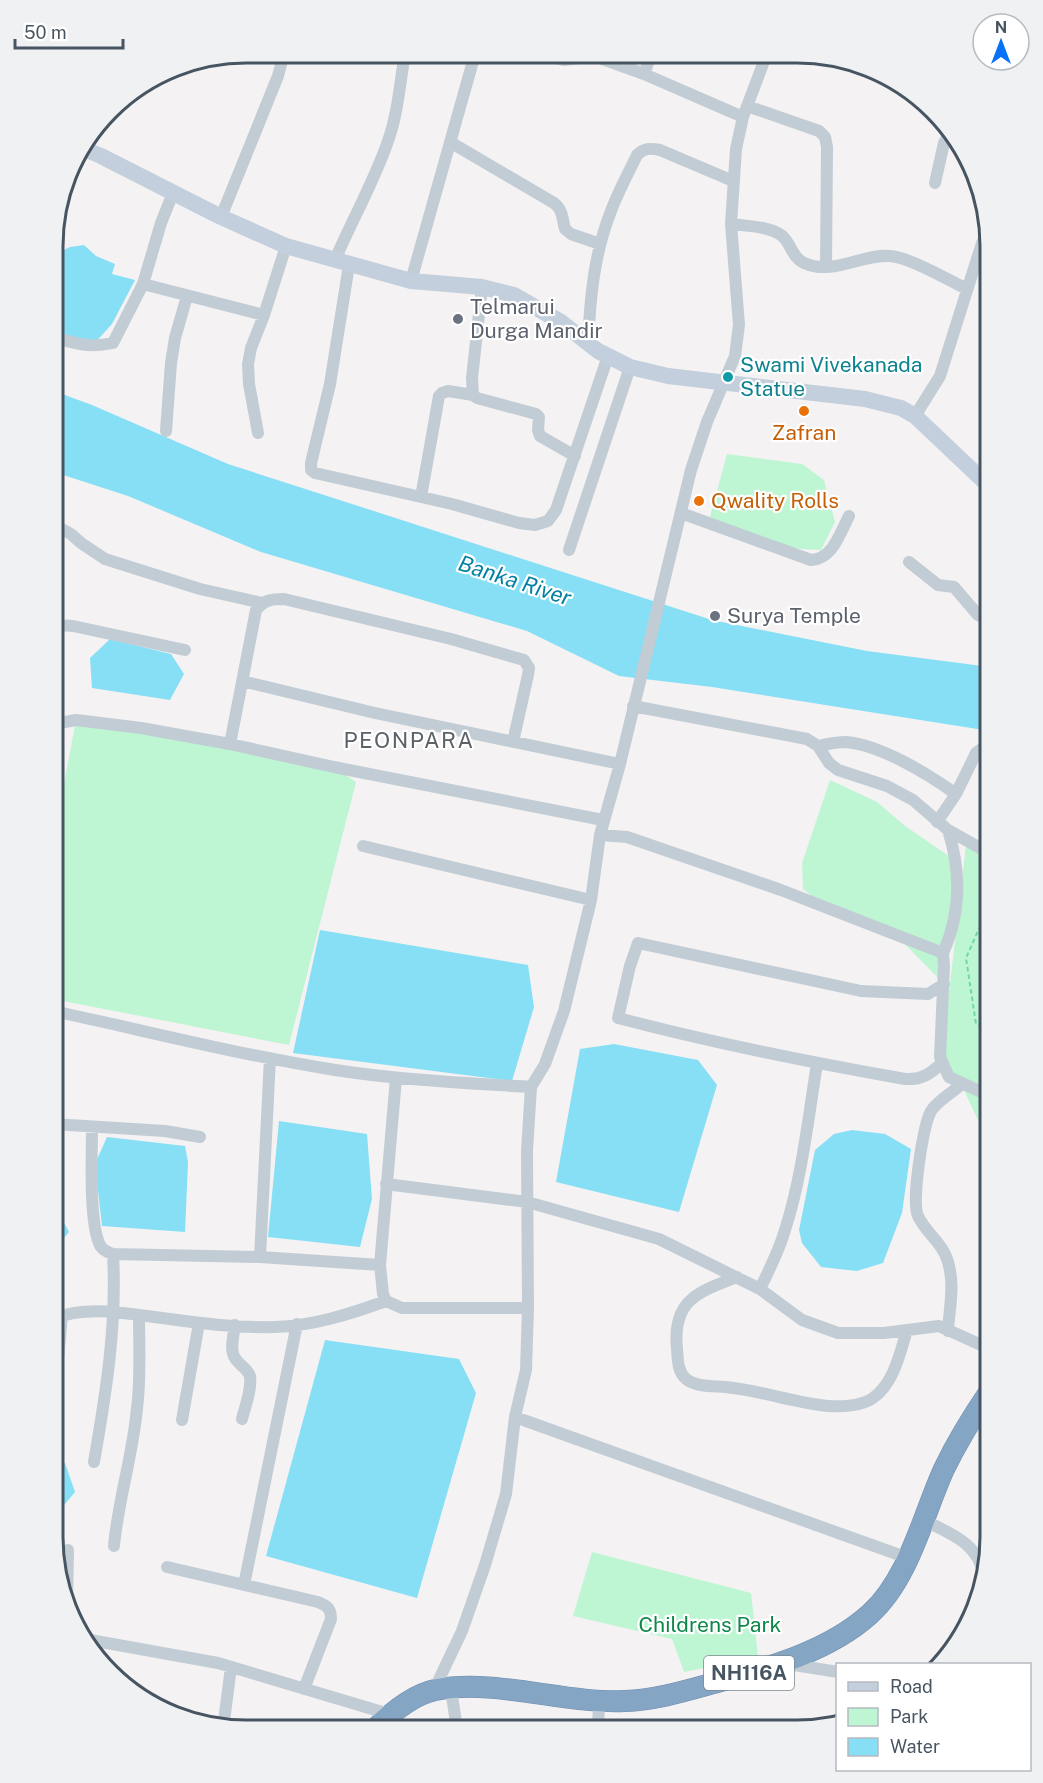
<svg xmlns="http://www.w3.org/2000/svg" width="1043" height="1783" viewBox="0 0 1043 1783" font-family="'Public Sans',sans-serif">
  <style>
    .green { fill: #bef5d3 }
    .water { fill: #87dff6 }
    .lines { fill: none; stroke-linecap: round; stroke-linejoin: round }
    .highway-casing { stroke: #708fb1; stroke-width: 22 }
    .path { stroke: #72d7a5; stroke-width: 2; stroke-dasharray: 4.5 3; stroke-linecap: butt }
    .street { stroke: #c2ccd5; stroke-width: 12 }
    .secondary { stroke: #c3cfdc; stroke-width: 16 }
    .highway { stroke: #85a5c5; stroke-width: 21 }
    .worship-dot { fill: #6b7280; stroke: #fff; stroke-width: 2 }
    .culture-dot { fill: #0f9aa8; stroke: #fff; stroke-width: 2 }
    .food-dot { fill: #e8710a; stroke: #fff; stroke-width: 2 }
    .labels { text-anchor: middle; stroke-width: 4.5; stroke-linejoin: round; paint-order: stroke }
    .shield { fill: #fff; stroke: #7e8891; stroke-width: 1.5 }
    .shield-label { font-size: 20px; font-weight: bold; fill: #475562 }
    .worship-label { font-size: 21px; fill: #5b616d; stroke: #fff; text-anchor: start }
    .culture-label { font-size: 21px; fill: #0d838f; stroke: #fff; text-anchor: start }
    .food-label { font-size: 21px; fill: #c56008; stroke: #fff }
    .park-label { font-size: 21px; fill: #0e884a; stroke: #fff }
    .water-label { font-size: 22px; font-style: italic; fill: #0381a2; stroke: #fff }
    .neighbourhood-label { font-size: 22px; letter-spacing: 1.5px; fill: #5d6268; stroke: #fff }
    .rim { fill: none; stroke: #475562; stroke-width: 3 }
  </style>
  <rect width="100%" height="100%" fill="#f4f2f2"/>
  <path class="green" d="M727 454 802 464 824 480 835 522 821 550C780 548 745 545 707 528Z
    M76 720 334 767 356 782 289 1045 53 999V842Z
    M830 780 877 802 905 826 959 863 944 984 895 934 828 909 803 889 802 863Z
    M966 846 990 857V1143L988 1142 958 1077 954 1074 942 1052Z
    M592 1552 751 1593 758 1657 684 1672 672 1639 573 1616Z"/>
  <path class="water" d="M84 245 96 256 115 264 112 274 135 280 112 324 94 344 54 331V255L70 247Z
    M54 391 92 405 228 464 712 620 867 651 990 667V731L712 687 619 676 527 631 261 552 128 496 54 472Z
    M110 639 171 654 184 674 170 700 92 688 90 658Z
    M320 930 528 965 534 1007 512 1081 293 1053Z
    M614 1044 698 1060 717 1085 679 1212 556 1182 580 1049Z
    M279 1121 367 1134 372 1199 360 1247 268 1237Z
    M852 1130 885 1134 911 1149 902 1213 883 1263 857 1271 821 1267 802 1243 799 1230 815 1150 834 1134Z
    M107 1137 185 1146 188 1162 185 1232 102 1226 95 1164Z
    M60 1215 69 1232 55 1249H53V1217Z
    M325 1340 459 1359 476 1393 417 1598 266 1556Z
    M65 1463 75 1492 60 1510 53 1514V1466Z"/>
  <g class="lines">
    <g class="highway-casing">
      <path id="highway" d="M375 1729C391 1713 412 1695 435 1690 494 1678 565 1704 625 1701 655 1700 685 1691 714 1683 767 1668 828 1652 870 1614 909 1579 923 1515 944 1469 957 1442 973 1416 990 1391"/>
    </g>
    <path class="path" d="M990 1027 976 1024 966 958 990 904"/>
    <path class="street" d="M547 56 564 60 586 57H597L644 74 743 117
      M644 74 651 55
      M747 106 819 131 825 137 827 147 826 267
      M450 142 554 203C563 210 562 218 565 229L571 234 600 244
      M935 183 944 143 948 136
      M221 217 278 76 284 53
      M731 224C746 226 768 226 781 235 791 242 791 257 804 263 833 276 861 254 890 256 909 257 948 280 967 289
      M335 260C352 220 374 182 388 141 398 113 400 82 405 53
      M349 265 330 384 311 463V470L315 473 452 504 519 523 535 525 548 521 556 510 608 356
      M411 281 475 54
      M143 284 264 315
      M482 287 472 378 473 395 477 398 536 414 539 417 538 430 540 436 575 456
      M54 337C76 344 89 348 113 343L143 284 161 223 173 193
      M588 344C590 298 594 254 611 211 618 192 628 174 637 155 644 148 650 148 660 150L733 181
      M915 416 940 376 982 243 988 231
      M166 431 171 363 175 338 187 296
      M258 433 249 384 248 364 251 348 264 315 286 246
      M421 497 439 396 442 393 448 391 473 395
      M681 513 811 560C833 559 840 533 849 516
      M54 525 71 534 81 543 105 559 200 589 262 603
      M569 550 630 367
      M909 562 938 585 954 587 978 615 990 621
      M54 631C59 625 65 625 73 626L185 650
      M242 681 375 713 620 764
      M633 706 807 739 818 746 829 763 838 770 887 786 913 800 948 830 980 848 990 851
      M54 724 76 720 141 728 230 744 334 767 603 820
      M230 744 256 610C264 600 271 599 284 599L451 639 524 660 529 668 528 675 513 742
      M818 746C827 744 837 742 846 742 881 745 928 774 956 794
      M53 797H54
      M937 822 956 794 976 753 983 748 990 747
      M600 835 627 837 781 890 943 953 944 966 940 1057 949 1077 990 1096
      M363 846 591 900
      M943 953C961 913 961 871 948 830
      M53 963 58 903 57 889 53 887
      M53 1011C147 1031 240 1055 335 1070 400 1080 465 1083 531 1087
      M942 1063C930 1074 922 1080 905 1079 808 1062 713 1043 618 1018L630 966 638 943 861 991 928 994 944 984
      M53 1124 165 1131 200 1137
      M92 1128C92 1156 89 1218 99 1243 101 1249 106 1252 113 1254L260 1257 380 1265 396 1078
      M386 1184 527 1202 659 1239 760 1289 802 1320 838 1333H884L939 1326 990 1349
      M260 1257 270 1058
      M380 1265 383 1294 386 1301 402 1308H528
      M737 1277C698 1292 672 1300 677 1349 678 1359 677 1371 686 1379 696 1387 713 1386 725 1387 760 1390 794 1403 828 1406 841 1407 862 1406 873 1398 894 1383 900 1353 907 1330
      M760 1289C769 1270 779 1251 785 1230 802 1177 808 1119 817 1064
      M53 1319C89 1304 132 1315 170 1319 204 1324 240 1328 275 1327 313 1326 350 1314 386 1301
      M235 1325C234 1334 229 1350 235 1358 239 1365 247 1368 250 1376 252 1389 245 1407 242 1419
      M948 1331C949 1311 954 1290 950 1271 946 1243 928 1237 918 1216 911 1202 923 1126 931 1111 937 1101 953 1092 962 1084
      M53 1415 62 1315
      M515 1417 908 1558
      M182 1420 199 1323
      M94 1462C106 1393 117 1325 113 1254
      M923 1520C950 1533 980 1544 984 1577
      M114 1546C118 1500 133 1455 137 1408 141 1378 139 1346 139 1315
      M167 1567 318 1602C327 1606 331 1608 331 1619L304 1689
      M244 1585 297 1324
      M67 1606 68 1550
      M90 1640 218 1663 389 1714
      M788 1664 838 1672
      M451 1689 457 1729
      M434 1690 462 1631 485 1565 506 1494 515 1417 526 1370 528 1308 527 1151 531 1087 545 1064 564 1011 591 900 600 835 620 764 691 470 707 422 735 356 739 325 731 224 736 149 743 117 766 56
      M223 1729 231 1667
      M598 1730 599 1701"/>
    <path class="secondary" d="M82 148 101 156 221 217 286 246 411 281 482 287 514 295 561 322 598 351 630 367 668 376 865 399 901 408 915 416 990 487"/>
    <use href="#highway" class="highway"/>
  </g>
  <g class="worship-dot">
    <circle cx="458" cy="319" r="6"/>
    <circle cx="715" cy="616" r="6"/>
  </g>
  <circle class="culture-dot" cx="728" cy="377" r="6"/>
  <g class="food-dot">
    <circle cx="804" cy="411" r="6"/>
    <circle cx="699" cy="501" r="6"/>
  </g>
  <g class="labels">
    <rect class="shield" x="704" y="1656" width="90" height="34" rx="4.5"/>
    <g class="shield-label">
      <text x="749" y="1680">NH116A</text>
    </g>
    <g class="worship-label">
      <text x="470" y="314">Telmarui<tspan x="470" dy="24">Durga Mandir</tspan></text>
      <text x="727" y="623">Surya Temple</text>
    </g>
    <g class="culture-label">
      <text x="740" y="372">Swami Vivekanada<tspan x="740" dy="24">Statue</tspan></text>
    </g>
    <g class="food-label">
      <text x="804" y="440">Zafran</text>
      <text x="711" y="508" text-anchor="start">Qwality Rolls</text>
    </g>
    <g class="park-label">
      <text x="710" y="1632">Childrens Park</text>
    </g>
    <g class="water-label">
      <text transform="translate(515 580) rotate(18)" y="8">Banka River</text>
    </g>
    <g class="neighbourhood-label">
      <text x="409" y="748">PEONPARA</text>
    </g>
  </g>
  <path d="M0 0H1043V1783H0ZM246 63H797A183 183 0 0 1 980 246V1537A183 183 0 0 1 797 1720H246A183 183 0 0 1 63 1537V246A183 183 0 0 1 246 63Z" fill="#f0f1f2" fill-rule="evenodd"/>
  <path class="rim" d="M246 63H797A183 183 0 0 1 980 246V1537A183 183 0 0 1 797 1720H246A183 183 0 0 1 63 1537V246A183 183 0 0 1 246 63Z"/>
  <rect x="836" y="1663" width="195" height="108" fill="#ffffff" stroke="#b5bbc0" stroke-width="1.5"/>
  <rect x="848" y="1682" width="30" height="9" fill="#c3cfdc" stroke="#b5bbc0" stroke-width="1.5"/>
  <text x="890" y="1693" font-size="18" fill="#475562">Road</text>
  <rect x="848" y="1708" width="30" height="18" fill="#bef5d3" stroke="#b5bbc0" stroke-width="1.5"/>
  <text x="890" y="1723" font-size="18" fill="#475562">Park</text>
  <rect x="848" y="1738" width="30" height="18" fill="#87dff6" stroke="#b5bbc0" stroke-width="1.5"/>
  <text x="890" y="1753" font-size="18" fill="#475562">Water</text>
  <g transform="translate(1001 42)"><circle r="28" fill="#ffffff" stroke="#b5bbc0" stroke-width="1.5"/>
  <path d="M0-4.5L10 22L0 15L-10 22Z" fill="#0772f9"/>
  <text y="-9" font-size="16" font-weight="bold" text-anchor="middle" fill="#475562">N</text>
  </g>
  <path d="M15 39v9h108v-9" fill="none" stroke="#475562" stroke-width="3"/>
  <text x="24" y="39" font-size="18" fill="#475562" stroke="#ffffff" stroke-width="4.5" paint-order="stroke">50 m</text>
</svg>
